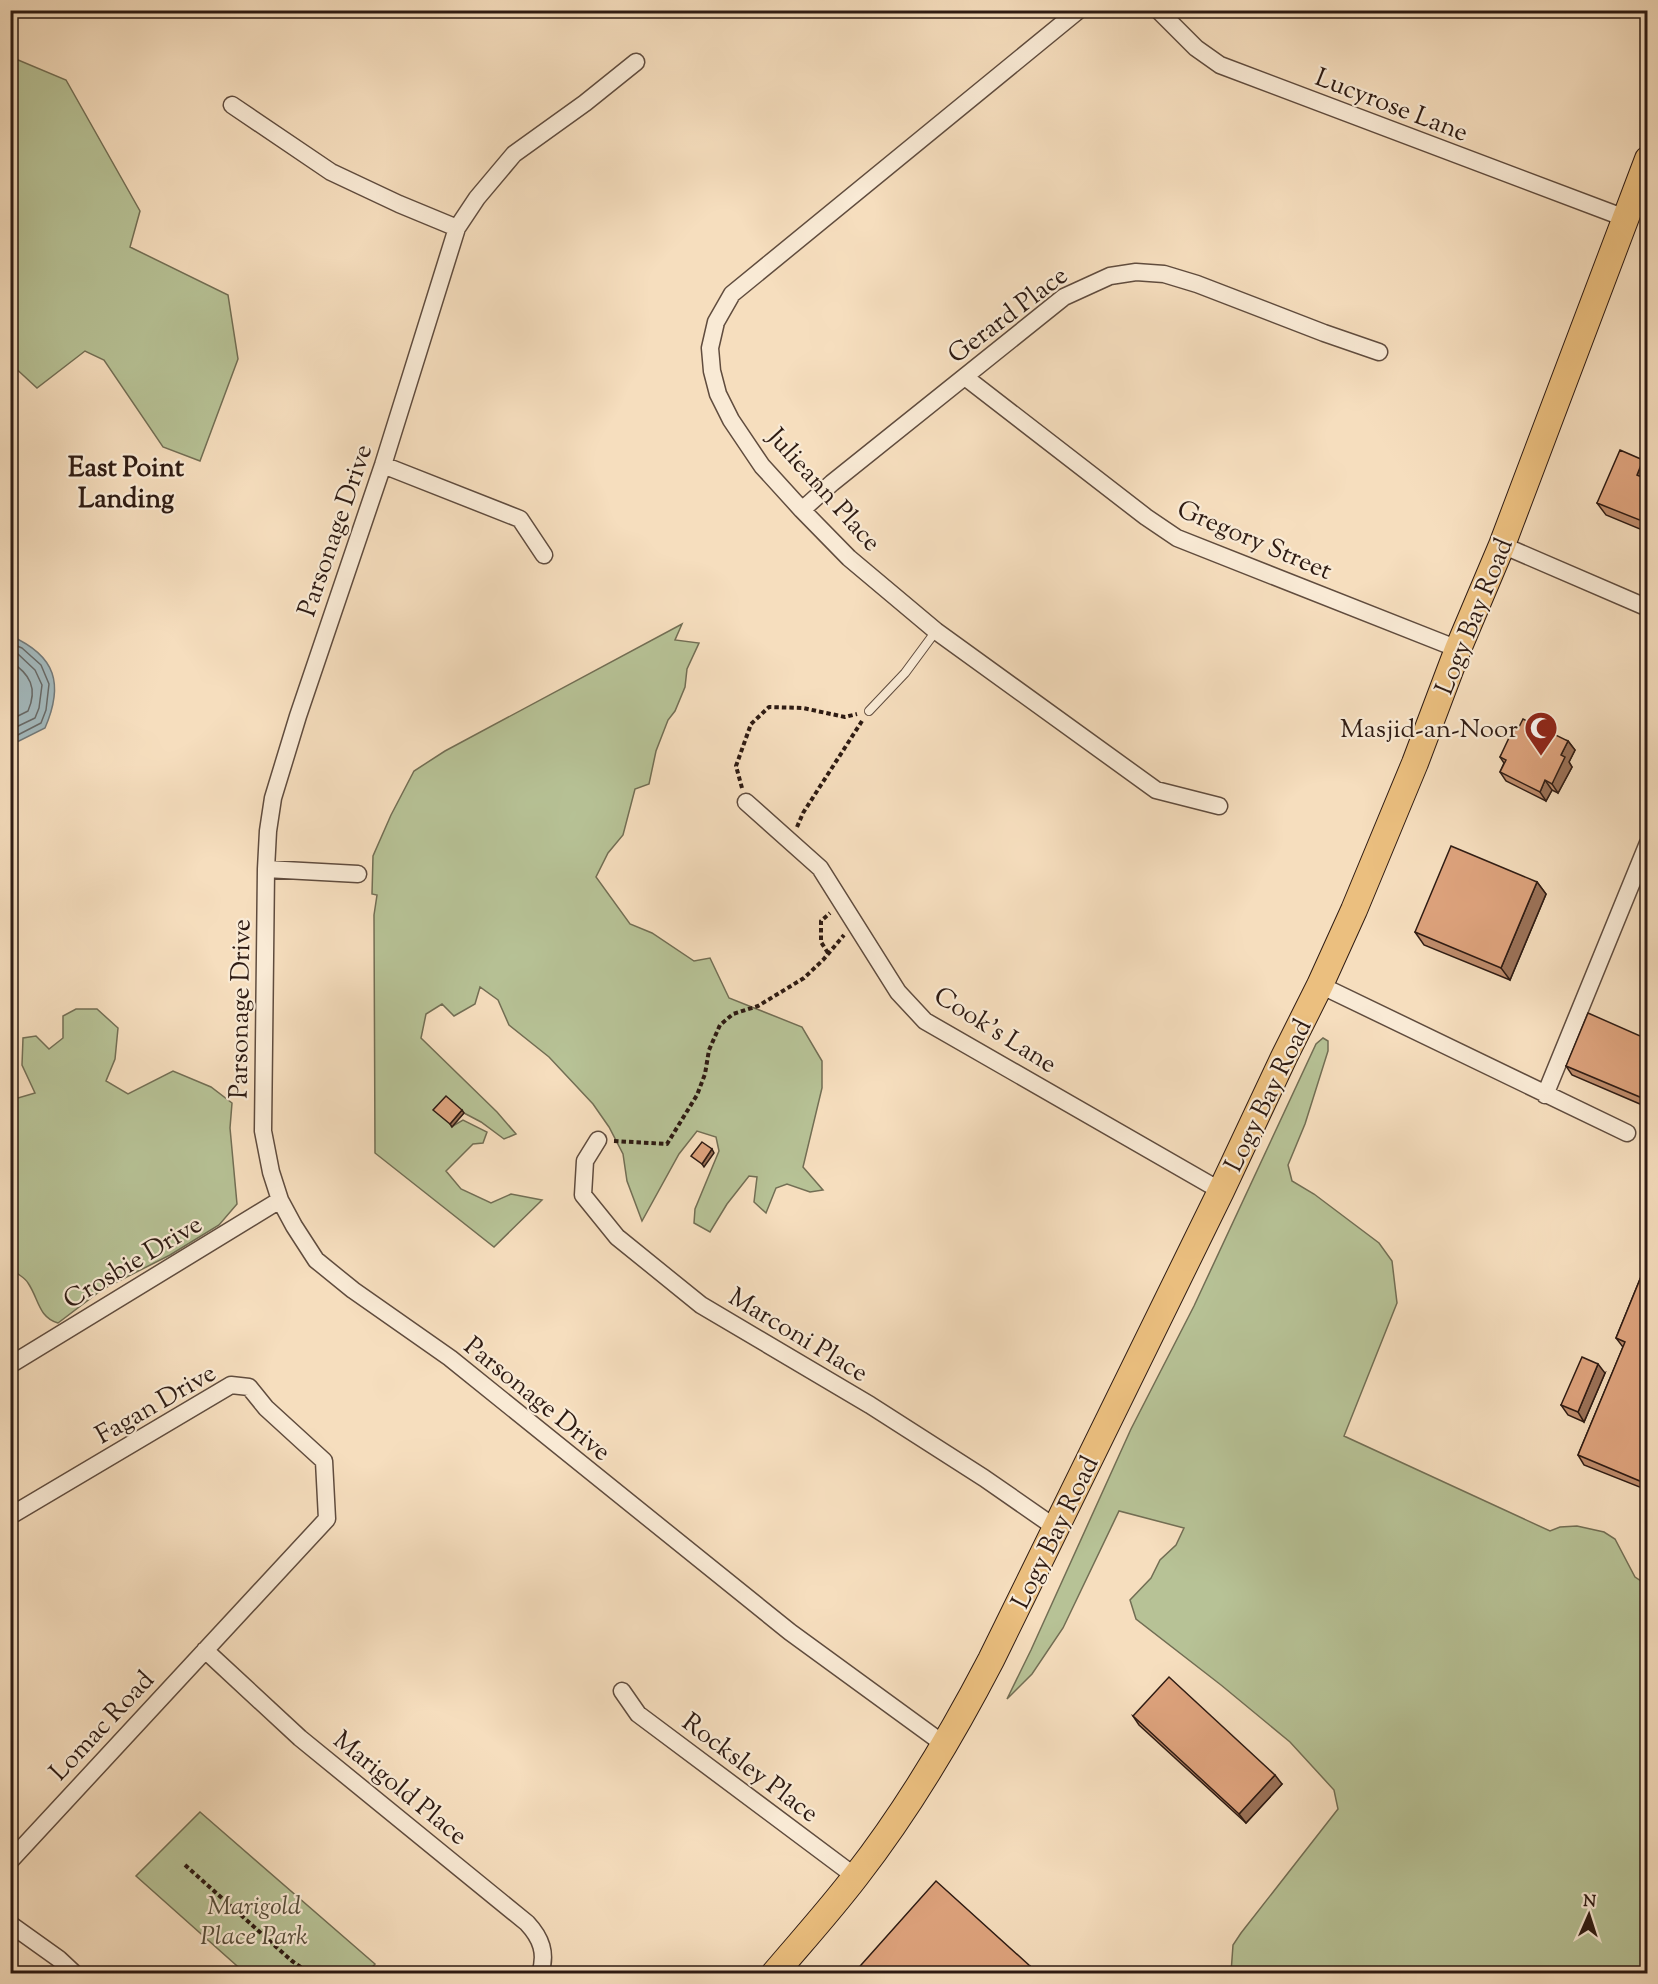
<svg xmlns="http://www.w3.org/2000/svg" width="1658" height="1984" viewBox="0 0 1658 1984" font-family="'Sorts Mill Goudy',serif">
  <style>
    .green { fill: #b7c296; stroke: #726e54; stroke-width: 1.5 }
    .water { fill: #a3b9bd; stroke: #747a79; stroke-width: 1.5 }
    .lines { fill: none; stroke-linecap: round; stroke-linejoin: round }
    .shore { stroke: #686a68; stroke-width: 1.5 }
    .lane-casing { stroke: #604c3e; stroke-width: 10 }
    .street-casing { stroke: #604c3e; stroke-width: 19 }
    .primary-casing { stroke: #2e1b13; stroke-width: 28 }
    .path { stroke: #2e1b13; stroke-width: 4; stroke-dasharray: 4.5 3; stroke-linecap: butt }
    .lane { stroke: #f9ead5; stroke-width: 8 }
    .street { stroke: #f9ead5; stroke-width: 16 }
    .primary { stroke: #ebbf7f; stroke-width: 26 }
    .wall { fill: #bf8c6c; stroke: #2e1b13; stroke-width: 1.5 }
    .shaded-wall { fill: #9b7258; stroke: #2e1b13; stroke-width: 1.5 }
    .building { fill: #dea37d; stroke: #2e1b13; stroke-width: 1.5 }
    .labels { text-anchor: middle; stroke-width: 4.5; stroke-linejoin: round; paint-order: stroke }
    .street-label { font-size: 26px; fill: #2e1b13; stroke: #f9ead5 }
    .poi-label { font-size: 26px; fill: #2e1b13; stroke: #f9ead5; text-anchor: end }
    .park-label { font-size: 26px; font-style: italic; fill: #574d3a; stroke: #f9ead5 }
    .neighbourhood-label { font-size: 27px; font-weight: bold; fill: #2e1b13; stroke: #f9ead5 }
  </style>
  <rect width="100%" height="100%" fill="#f6debe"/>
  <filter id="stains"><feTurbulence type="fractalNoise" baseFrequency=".00333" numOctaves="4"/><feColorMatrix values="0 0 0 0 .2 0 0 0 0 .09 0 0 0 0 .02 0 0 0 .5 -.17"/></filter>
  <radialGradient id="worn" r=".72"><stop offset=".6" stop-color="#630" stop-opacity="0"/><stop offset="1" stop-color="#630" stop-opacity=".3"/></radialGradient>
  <path class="green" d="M11 57 66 80 140 211 130 247 228 295 238 359 200 461 163 447 104 360 85 351 37 388 11 364Z
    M682 624 675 640 699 643 687 669 685 687 675 711 668 720 656 751 649 784 635 789 623 835 608 853 596 877 630 924 652 933 694 961 710 958 729 998 802 1027 822 1061V1088L803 1167 823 1190 810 1192 787 1184 776 1188 766 1213 754 1202 757 1177 749 1176 727 1204 710 1232 694 1223 695 1209 719 1151 716 1137 697 1131 679 1154 642 1221 627 1181 623 1154 609 1127 593 1104 549 1057 509 1025 498 1000 480 987 475 1004 454 1016 442 1004 426 1014 421 1038 497 1112 516 1134 504 1139 481 1122 464 1113 451 1127 463 1120 487 1132 483 1143 473 1144 446 1171 461 1189 491 1203 511 1194 542 1200 494 1247 375 1153 374 915 377 895 372 894 373 856 391 815 414 771 445 751Z
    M76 1009H97L118 1028 115 1059 106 1081 128 1094 173 1071 211 1087 232 1103 230 1128 237 1204 219 1225 170 1255 103 1289 58 1323C38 1317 39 1299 28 1283 24 1276 15 1274 11 1267V1100L35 1093 22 1065 23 1038 36 1036 49 1049 63 1038V1016Z
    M1323 1038 1328 1041V1051L1305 1124 1288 1165 1292 1181 1314 1194 1379 1243 1392 1261 1397 1303 1344 1436 1550 1531 1560 1527 1577 1526 1604 1532 1615 1539 1635 1577 1647 1585V1973H1231L1233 1945 1241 1933 1338 1809 1334 1790 1290 1742 1221 1685 1136 1619 1130 1600 1151 1578 1160 1560 1176 1545 1184 1528 1119 1511 1063 1628 1032 1674 1007 1699 1031 1650 1131 1429 1194 1306 1316 1044Z
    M200 1812 375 1964 367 1973H245L136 1876Z"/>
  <path class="water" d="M11 636C56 656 64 684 45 728L11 745Z"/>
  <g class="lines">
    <path class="shore" d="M10 643 22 648 41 665 49 684 46 710 41 723 10 739
      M10 651 18 654 35 670 42 685 39 708 35 718 10 730
      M10 661C30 674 38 688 28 711L10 720"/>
    <g class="lane-casing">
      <path id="lane" d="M869 711 905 673 936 631"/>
    </g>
    <g class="street-casing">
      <path id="street" d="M1079 10 732 294 716 322 710 348 712 371 718 394 731 420 762 466 802 510 849 558 936 631 1156 790 1219 806
        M1158 10 1196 48 1220 65 1625 218
        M636 62 585 103 514 154 477 198 457 228 383 465 298 716 273 798 268 831 266 869 263 1131 271 1172 280 1200 294 1226 316 1260 353 1290 450 1358 790 1632 945 1745
        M232 105 331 172 399 204 457 228
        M965 377 1146 517 1177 538 1458 649
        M383 465 520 519 544 555
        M802 510 832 483 1064 297 1110 276 1136 272 1164 274 1197 284 1324 333 1379 352
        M1502 545 1648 608
        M746 802 820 868 898 992 925 1021 1221 1191
        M266 869 358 874
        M1320 985 1627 1133
        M1545 1095 1648 843
        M598 1140 585 1161 583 1195 617 1237 701 1305 870 1405 984 1478 1056 1528
        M10 1365 280 1200
        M10 1516 231 1385 249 1387 266 1408 324 1461 327 1519 10 1861
        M205 1650 300 1738 527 1923C541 1938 547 1953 540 1974
        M622 1691 638 1714 856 1877
        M10 1924 59 1959 75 1974"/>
    </g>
    <g class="primary-casing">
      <path id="primary" d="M774 1974C802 1941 830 1910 856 1876 909 1808 952 1735 991 1660L1221 1191 1284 1057 1320 985 1354 910 1415 763 1458 649 1502 545 1648 159"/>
    </g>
    <path class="path" d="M742 788 736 766 751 724 769 707 803 708 845 717 857 714
      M797 827 803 813 862 721
      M828 953 821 942V921L830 913
      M614 1141 667 1144 697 1095 705 1074 709 1050 720 1025 733 1014 758 1006 804 978 823 960 844 935
      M185 1865 292 1961 311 1974"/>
    <use href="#lane" class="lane"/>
    <use href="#street" class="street"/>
    <use href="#primary" class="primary"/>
  </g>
  <path class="wall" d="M1647 467V532L1606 515 1597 503Z
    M1519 727 1568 741 1575 750 1569 762 1572 767 1558 793 1552 790 1546 801 1506 781 1500 772 1504 763 1500 757Z
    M1537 882 1546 894 1510 980 1424 945 1415 932Z
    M1647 1039V1107L1572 1075 1566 1066Z
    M1647 1262V1490L1584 1465 1578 1455 1623 1347 1616 1338Z
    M1605 1373 1584 1422 1568 1415 1561 1405Z
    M1133 1716 1282 1784 1246 1823 1139 1725Z"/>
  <path class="shaded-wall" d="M1643 460 1647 467V482L1637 475Z
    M1568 741 1575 750 1569 762 1572 767 1558 793 1552 784 1561 755Z
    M1545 780 1552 790 1546 801 1540 792Z
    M1537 882 1546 894 1510 980 1501 968Z
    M462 1110 464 1113 452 1127 450 1124Z
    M712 1149 714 1153 704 1167 702 1164Z
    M1598 1364 1605 1373 1584 1422 1578 1412Z
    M1275 1775 1282 1784 1246 1823 1239 1814Z
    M1030 1966 1035 1974H1023Z"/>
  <path class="building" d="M1620 450 1643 460 1637 475 1644 478 1646 474H1647V523L1597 503Z
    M1523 719 1568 741 1561 755 1565 757 1552 784 1545 780 1540 792 1500 772 1506 760 1500 757 1515 725 1519 727Z
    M1451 846 1537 882 1501 968 1415 932Z
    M1588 1013 1647 1039V1100L1566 1066Z
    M446 1096 462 1110 450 1124 433 1110Z
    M702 1142 712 1149 702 1164 691 1156Z
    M1647 1262V1484L1578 1455 1625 1342 1616 1338Z
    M1582 1357 1598 1364 1578 1412 1561 1405Z
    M1169 1677 1275 1775 1239 1814 1133 1716Z
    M936 1881 1030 1966 1023 1974H853Z"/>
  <defs>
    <g id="mosque-pin" transform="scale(1.725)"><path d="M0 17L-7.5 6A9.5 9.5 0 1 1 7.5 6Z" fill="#8f2418" stroke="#f9ead5"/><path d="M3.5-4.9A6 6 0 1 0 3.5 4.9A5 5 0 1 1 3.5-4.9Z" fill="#fff"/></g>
  </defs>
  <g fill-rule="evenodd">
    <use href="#mosque-pin" x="1541" y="728"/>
  </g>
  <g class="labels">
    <g class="street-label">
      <text transform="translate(1392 104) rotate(21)" y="9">Lucyrose Lane</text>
      <text transform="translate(1007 314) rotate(-37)" y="9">Gerard Place</text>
      <text transform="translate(825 489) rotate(48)" y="9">Julieann Place</text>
      <text transform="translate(334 530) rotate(-71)" y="9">Parsonage Drive</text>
      <text transform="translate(1255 539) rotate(23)" y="9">Gregory Street</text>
      <text transform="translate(1473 616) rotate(-68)" y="9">Logy Bay Road</text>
      <text transform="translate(239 1009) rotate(-89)" y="9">Parsonage Drive</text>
      <text transform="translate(996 1029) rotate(32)" y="9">Cook's Lane</text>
      <text transform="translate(1267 1095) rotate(-64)" y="9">Logy Bay Road</text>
      <text transform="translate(132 1261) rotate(-31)" y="9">Crosbie Drive</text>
      <text transform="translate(799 1334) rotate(31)" y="9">Marconi Place</text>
      <text transform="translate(538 1398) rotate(39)" y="9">Parsonage Drive</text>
      <text transform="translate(155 1403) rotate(-30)" y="9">Fagan Drive</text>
      <text transform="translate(1054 1532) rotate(-64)" y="9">Logy Bay Road</text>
      <text transform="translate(101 1725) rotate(-47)" y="9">Lomac Road</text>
      <text transform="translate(751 1767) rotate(37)" y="9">Rocksley Place</text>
      <text transform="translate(401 1787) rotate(39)" y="9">Marigold Place</text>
    </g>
    <g class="poi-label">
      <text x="1518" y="737">Masjid-an-Noor</text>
    </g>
    <g class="park-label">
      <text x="254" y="1914">Marigold<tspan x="254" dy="30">Place Park</tspan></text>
    </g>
    <g class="neighbourhood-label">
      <text x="126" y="476">East Point<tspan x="126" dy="31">Landing</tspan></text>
    </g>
  </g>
  <rect width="1658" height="1984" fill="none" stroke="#f6debe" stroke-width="36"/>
  <rect x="12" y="12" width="1634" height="1960" fill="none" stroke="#2e1b13" stroke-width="3"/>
  <rect x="18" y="18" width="1622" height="1948" fill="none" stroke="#2e1b13" stroke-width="1.5"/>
  <g transform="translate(1589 1915) rotate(3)" stroke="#f9ead5" stroke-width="4.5" paint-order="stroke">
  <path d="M0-4.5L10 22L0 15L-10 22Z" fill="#2e1b13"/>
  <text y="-9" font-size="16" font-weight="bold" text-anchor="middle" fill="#2e1b13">N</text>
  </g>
  <rect width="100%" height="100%" filter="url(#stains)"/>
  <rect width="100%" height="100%" fill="url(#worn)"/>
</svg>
